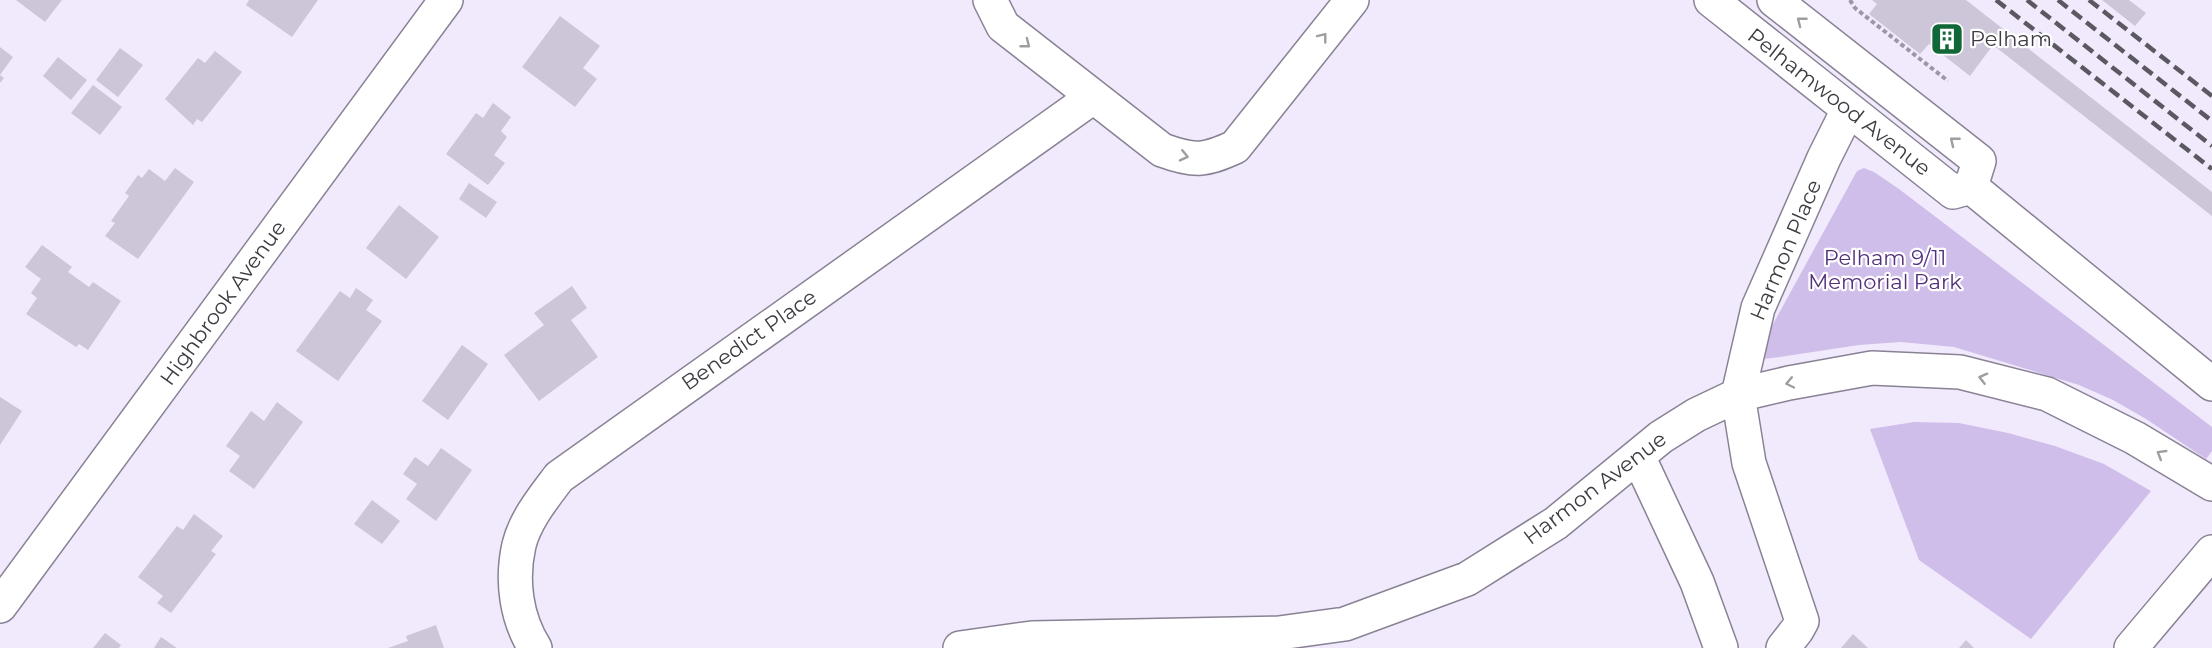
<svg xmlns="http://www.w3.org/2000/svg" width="2212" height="648" viewBox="0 0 2212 648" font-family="Montserrat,sans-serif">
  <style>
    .green { fill: #d0beea }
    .building { fill: #cdc5d8 }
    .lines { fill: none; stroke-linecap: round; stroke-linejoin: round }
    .minor-casing { stroke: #898294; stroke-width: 36 }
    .path { stroke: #9c97a4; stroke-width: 4; stroke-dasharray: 4.5 3; stroke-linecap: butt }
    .minor { stroke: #fff; stroke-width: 33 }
    .rail { stroke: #5c5861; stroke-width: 4.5; stroke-dasharray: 12 6; stroke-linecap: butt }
    .oneway { stroke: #9e9da0 }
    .labels { text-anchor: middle; stroke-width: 4.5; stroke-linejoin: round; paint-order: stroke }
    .poi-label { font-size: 21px; fill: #3e3b42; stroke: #fff; text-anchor: start }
    .street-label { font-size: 21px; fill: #3e3b42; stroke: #fff }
    .park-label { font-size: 21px; fill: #55307c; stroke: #fff }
  </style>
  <rect width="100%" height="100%" fill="#f1eafd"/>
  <path class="green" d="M1864 168 1874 172 1899 189 2212 427V451L2206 459 2146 419 2113 400 2079 385 1954 347 1901 342 1859 345 1780 357 1763 359 1756 355 1857 171Z
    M1914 422 1959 423 2008 433 2055 446 2104 464 2151 491 2031 639 1919 560 1870 429Z"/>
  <path class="building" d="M16 0H62L45 22Z
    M249 0H318L292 37 246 5Z
    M1872 0H1966L2212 192V216L1993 45 1970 76 1929 44 1920 54 1869 14 1877 4Z
    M2102 0H2129L2146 13 2135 26Z
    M560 16 600 46 583 68 597 79 575 107 522 67Z
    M0 47 13 57 0 75 4 78 0 83Z
    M120 48 143 65 118 97 96 80Z
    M215 51 242 72 202 122 197 119 193 125 165 99 198 58 205 63Z
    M58 57 87 80 71 100 43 76Z
    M93 85 122 107 100 135 71 113Z
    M493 103 511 117 501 131 507 137 494 155 505 163 488 185 446 154 476 113 483 118Z
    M175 168 194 182 138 259 105 236 115 223 111 221 129 196 125 193 138 175 142 178 149 169 165 181Z
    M469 183 497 202 486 218 459 199Z
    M399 205 439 237 406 279 366 248Z
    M42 245 72 267 68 272 89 287 93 282 121 301 88 350 79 344 76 347 26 314 37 298 31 293 41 279 25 267Z
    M572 286 587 308 571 320 598 357 539 401 504 355 544 325 534 313Z
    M356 288 373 300 366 310 382 321 338 381 296 351 340 291 350 298Z
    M462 345 488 364 448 420 422 401Z
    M0 397 22 411 0 445Z
    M277 402 303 422 254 489 229 471 240 456 226 446 251 411 264 421Z
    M441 448 472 470 436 521 406 499 417 484 403 474 415 457 428 466Z
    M372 500 400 521 382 544 354 524Z
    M194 514 223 536 211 551 216 554 171 613 157 603 163 596 138 577 177 526 183 530Z
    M436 625 444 648H388L408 641 406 636Z
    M105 633 121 645 119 648H93Z
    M1853 634 1868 648H1841Z
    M161 637 177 648H154Z
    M1966 640 1974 648H1959Z"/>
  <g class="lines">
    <g class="minor-casing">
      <path id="minor" d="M990 0 1003 26 1162 150C1195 162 1204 161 1235 147L1352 0
        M1711 0 1953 192 1971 187
        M1774 0 1979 161 1971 187
        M1971 187 2212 384
        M1638 456 1697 582 1721 648
        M0 606 446 0
        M535 648C516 618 511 580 519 545 525 520 544 497 559 477L1093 97
        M960 648 1032 638 1279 633 1345 624 1467 579 1556 523 1661 437 1696 415 1738 395 1789 383 1872 368 1960 372 2047 394 2135 438 2212 484
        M1783 648 1797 630 1802 621 1749 463 1738 395 1758 308 1824 158 1848 110
        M2131 648 2212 552"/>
    </g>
    <path class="path" d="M1850 0 1855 8 1948 81"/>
    <use href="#minor" class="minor"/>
    <path class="rail" d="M1996 0 2212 169
      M2027 0 2212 146
      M2058 0 2212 121
      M2089 0 2212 96"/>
  </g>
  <defs><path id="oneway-chevron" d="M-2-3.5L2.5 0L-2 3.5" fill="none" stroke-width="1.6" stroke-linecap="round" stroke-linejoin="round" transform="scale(1.5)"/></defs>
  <g class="oneway">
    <use href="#oneway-chevron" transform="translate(1801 21) rotate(-142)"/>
    <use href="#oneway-chevron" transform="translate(1323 37) rotate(-52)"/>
    <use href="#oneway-chevron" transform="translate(1026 44) rotate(38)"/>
    <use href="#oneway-chevron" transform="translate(1954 141) rotate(-141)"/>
    <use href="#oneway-chevron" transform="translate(1184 156) rotate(13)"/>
    <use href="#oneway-chevron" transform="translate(1983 378) rotate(-166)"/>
    <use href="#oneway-chevron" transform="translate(1790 383) rotate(168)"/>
    <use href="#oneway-chevron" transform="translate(2161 454) rotate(-149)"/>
  </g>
  <defs>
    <g id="building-square" transform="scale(1.725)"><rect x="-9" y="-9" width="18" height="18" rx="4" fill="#116738" stroke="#fff"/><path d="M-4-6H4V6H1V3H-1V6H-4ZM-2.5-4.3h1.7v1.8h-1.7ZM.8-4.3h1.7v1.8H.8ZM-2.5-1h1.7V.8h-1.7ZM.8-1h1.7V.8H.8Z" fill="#fff"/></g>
  </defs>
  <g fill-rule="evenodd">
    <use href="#building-square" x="1947" y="39"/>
  </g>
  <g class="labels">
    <g class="poi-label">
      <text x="1970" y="46">Pelham</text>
    </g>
    <g class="street-label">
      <text transform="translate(1839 102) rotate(38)" y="7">Pelhamwood Avenue</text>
      <text transform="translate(1786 250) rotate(-67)" y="7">Harmon Place</text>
      <text transform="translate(223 303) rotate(-54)" y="7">Highbrook Avenue</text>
      <text transform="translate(749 340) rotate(-35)" y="7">Benedict Place</text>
      <text transform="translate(1595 488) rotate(-37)" y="7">Harmon Avenue</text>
    </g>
    <g class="park-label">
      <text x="1885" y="265">Pelham 9/11<tspan x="1885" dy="24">Memorial Park</tspan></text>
    </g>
  </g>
</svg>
